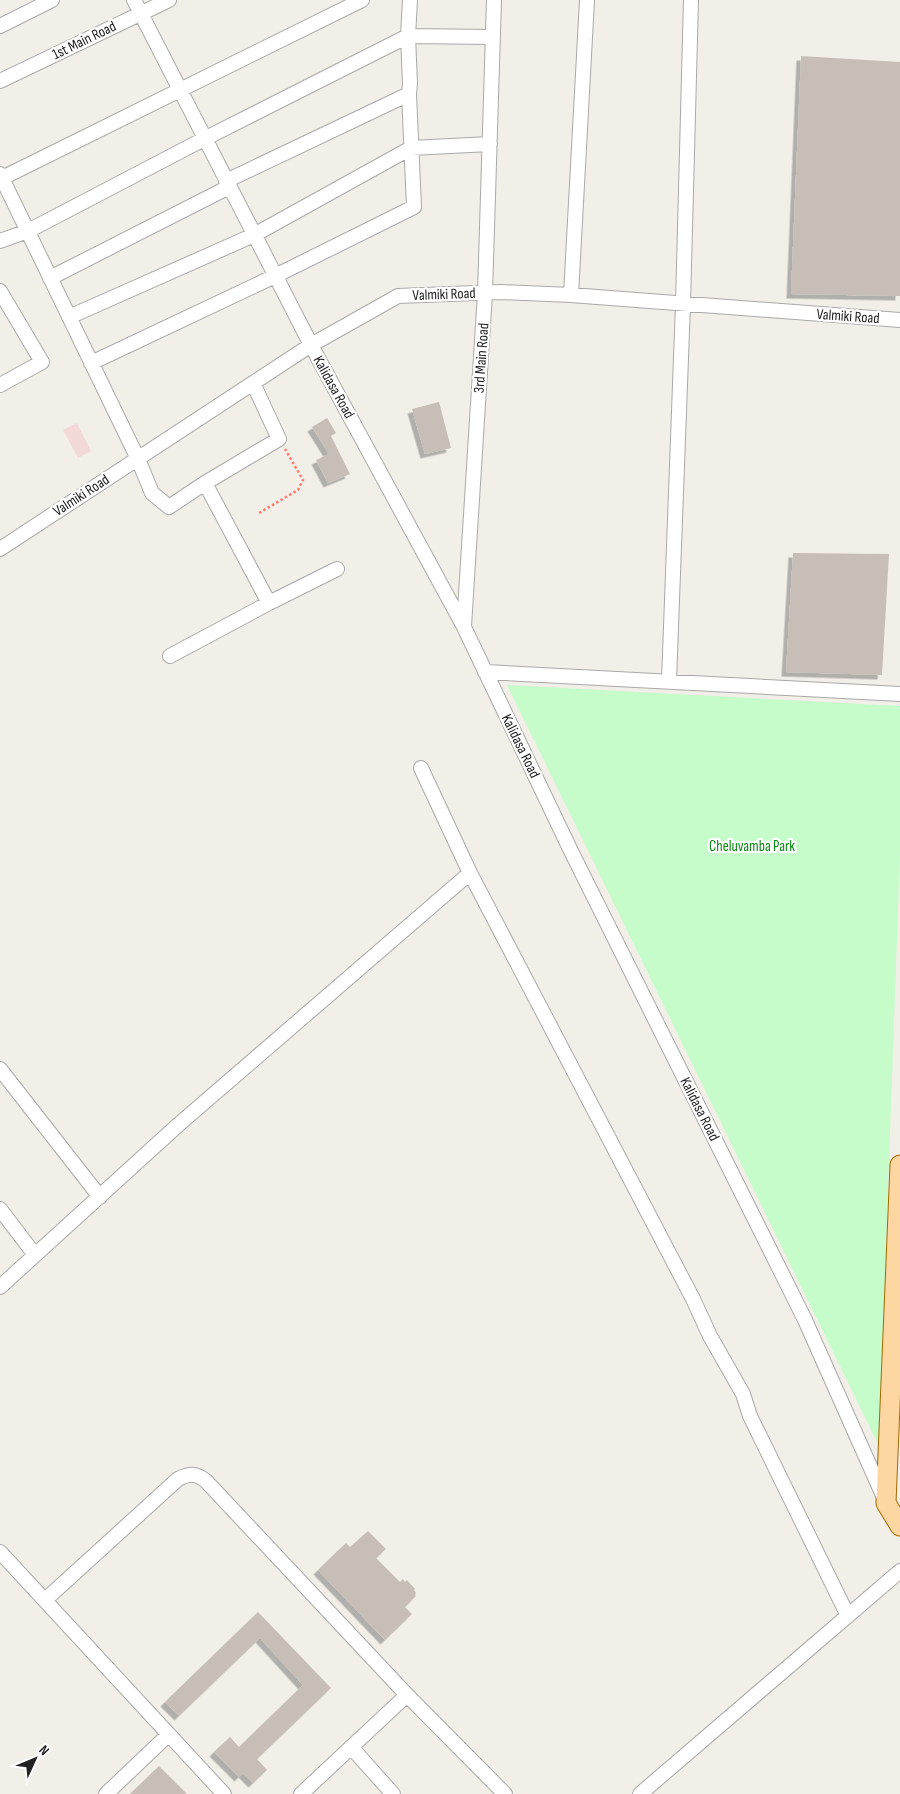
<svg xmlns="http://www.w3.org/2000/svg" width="900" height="1794" viewBox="0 0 900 1794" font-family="'Sofia Sans Condensed',sans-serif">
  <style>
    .commercial { fill: #f3d9d8 }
    .park { fill: #c6fbca }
    .building { fill: #c7bfb7; filter: url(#shadow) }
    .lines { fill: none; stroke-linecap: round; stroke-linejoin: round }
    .minor-casing { stroke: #a9a9a9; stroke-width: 16 }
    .major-casing { stroke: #a06a00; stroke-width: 21 }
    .path { stroke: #fe7c6e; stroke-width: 2.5; stroke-dasharray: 2.5 2.5; stroke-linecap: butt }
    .minor { stroke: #fff; stroke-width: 14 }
    .major { stroke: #fed6a1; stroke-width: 19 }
    .labels { text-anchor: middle; stroke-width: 4.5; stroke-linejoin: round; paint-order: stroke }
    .street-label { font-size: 15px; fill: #222; stroke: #fff }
    .park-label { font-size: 15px; fill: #098713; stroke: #fff }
  </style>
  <defs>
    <filter id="shadow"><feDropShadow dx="-4.5" dy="4.5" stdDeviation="0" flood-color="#0004"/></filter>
  </defs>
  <rect width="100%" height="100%" fill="#f2efe9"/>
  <path class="commercial" d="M77 423 91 451 78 458 63 430Z"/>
  <path class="park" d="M507 685 900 706V853L879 1446Z"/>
  <path class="building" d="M801 56 900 62V296L791 294Z
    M439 402 451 448 425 454 412 409Z
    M327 418 336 433 331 436 350 474 328 483 316 460 329 454 312 427Z
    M793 553 889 554 882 675 786 672Z
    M368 1531 386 1549 376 1558 400 1582 403 1579 405 1582 407 1580 415 1589 414 1590 416 1593 415 1595 416 1596 405 1607 412 1614 385 1640 318 1570 346 1543 350 1547Z
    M258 1612 331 1688 257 1759 267 1770 253 1783 243 1773 239 1777 214 1752 230 1737 239 1747 303 1685 260 1638 179 1716 165 1702Z
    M159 1766 187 1794H130Z"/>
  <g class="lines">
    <g class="minor-casing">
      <path id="minor" d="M134 0 311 345 464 627 570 849 805 1320 885 1500
        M0 26 52 0
        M0 81 169 0
        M0 174 138 459 152 493 169 507 205 483 269 603
        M2 178 362 0
        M226 181 409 94
        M0 241 28 231 204 139 408 36 493 37
        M50 278 229 187
        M0 291 42 362 0 385
        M571 295 587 0
        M69 317 254 235 411 148 490 144
        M91 363 275 276 414 207 409 94 410 84 408 36 410 0
        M205 483 279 439 253 383
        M0 549 311 345 398 296 501 292 571 295 900 320
        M464 626 485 293 494 0
        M170 656 269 603 337 569
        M485 672 900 694
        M669 681 683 304 691 0
        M421 768 470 873 693 1299 710 1336 743 1394 750 1416 848 1616
        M0 1069 100 1197
        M0 1209 35 1255
        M0 1287 178 1125 470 873
        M0 1552 224 1794
        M45 1600 178 1479C190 1473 196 1473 206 1481L407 1695 505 1794
        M351 1747 393 1794
        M106 1794 168 1735
        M301 1794 407 1695
        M640 1794 900 1571"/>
    </g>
    <g class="major-casing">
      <path id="major" d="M900 1165 886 1503 900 1526"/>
    </g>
    <path class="path" d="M259 513 298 490 303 480 285 449"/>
    <use href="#minor" class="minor"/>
    <use href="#major" class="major"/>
  </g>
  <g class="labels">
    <g class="street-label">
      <text transform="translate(84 40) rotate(-26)" y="5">1st Main Road</text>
      <text transform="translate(444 294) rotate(-2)" y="5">Valmiki Road</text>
      <text transform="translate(848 316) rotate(4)" y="5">Valmiki Road</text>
      <text transform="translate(481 358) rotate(-86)" y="5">3rd Main Road</text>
      <text transform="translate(334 387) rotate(61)" y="5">Kalidasa Road</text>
      <text transform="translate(81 495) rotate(-33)" y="5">Valmiki Road</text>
      <text transform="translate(521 746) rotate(64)" y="5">Kalidasa Road</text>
      <text transform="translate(700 1109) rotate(63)" y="5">Kalidasa Road</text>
    </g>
    <g class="park-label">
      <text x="752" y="851">Cheluvamba Park</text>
    </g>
  </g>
  <g transform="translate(35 1759) rotate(46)" stroke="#ffffff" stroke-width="4" paint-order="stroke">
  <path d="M0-4L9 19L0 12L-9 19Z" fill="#222222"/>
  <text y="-8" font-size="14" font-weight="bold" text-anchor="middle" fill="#222222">N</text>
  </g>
</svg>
